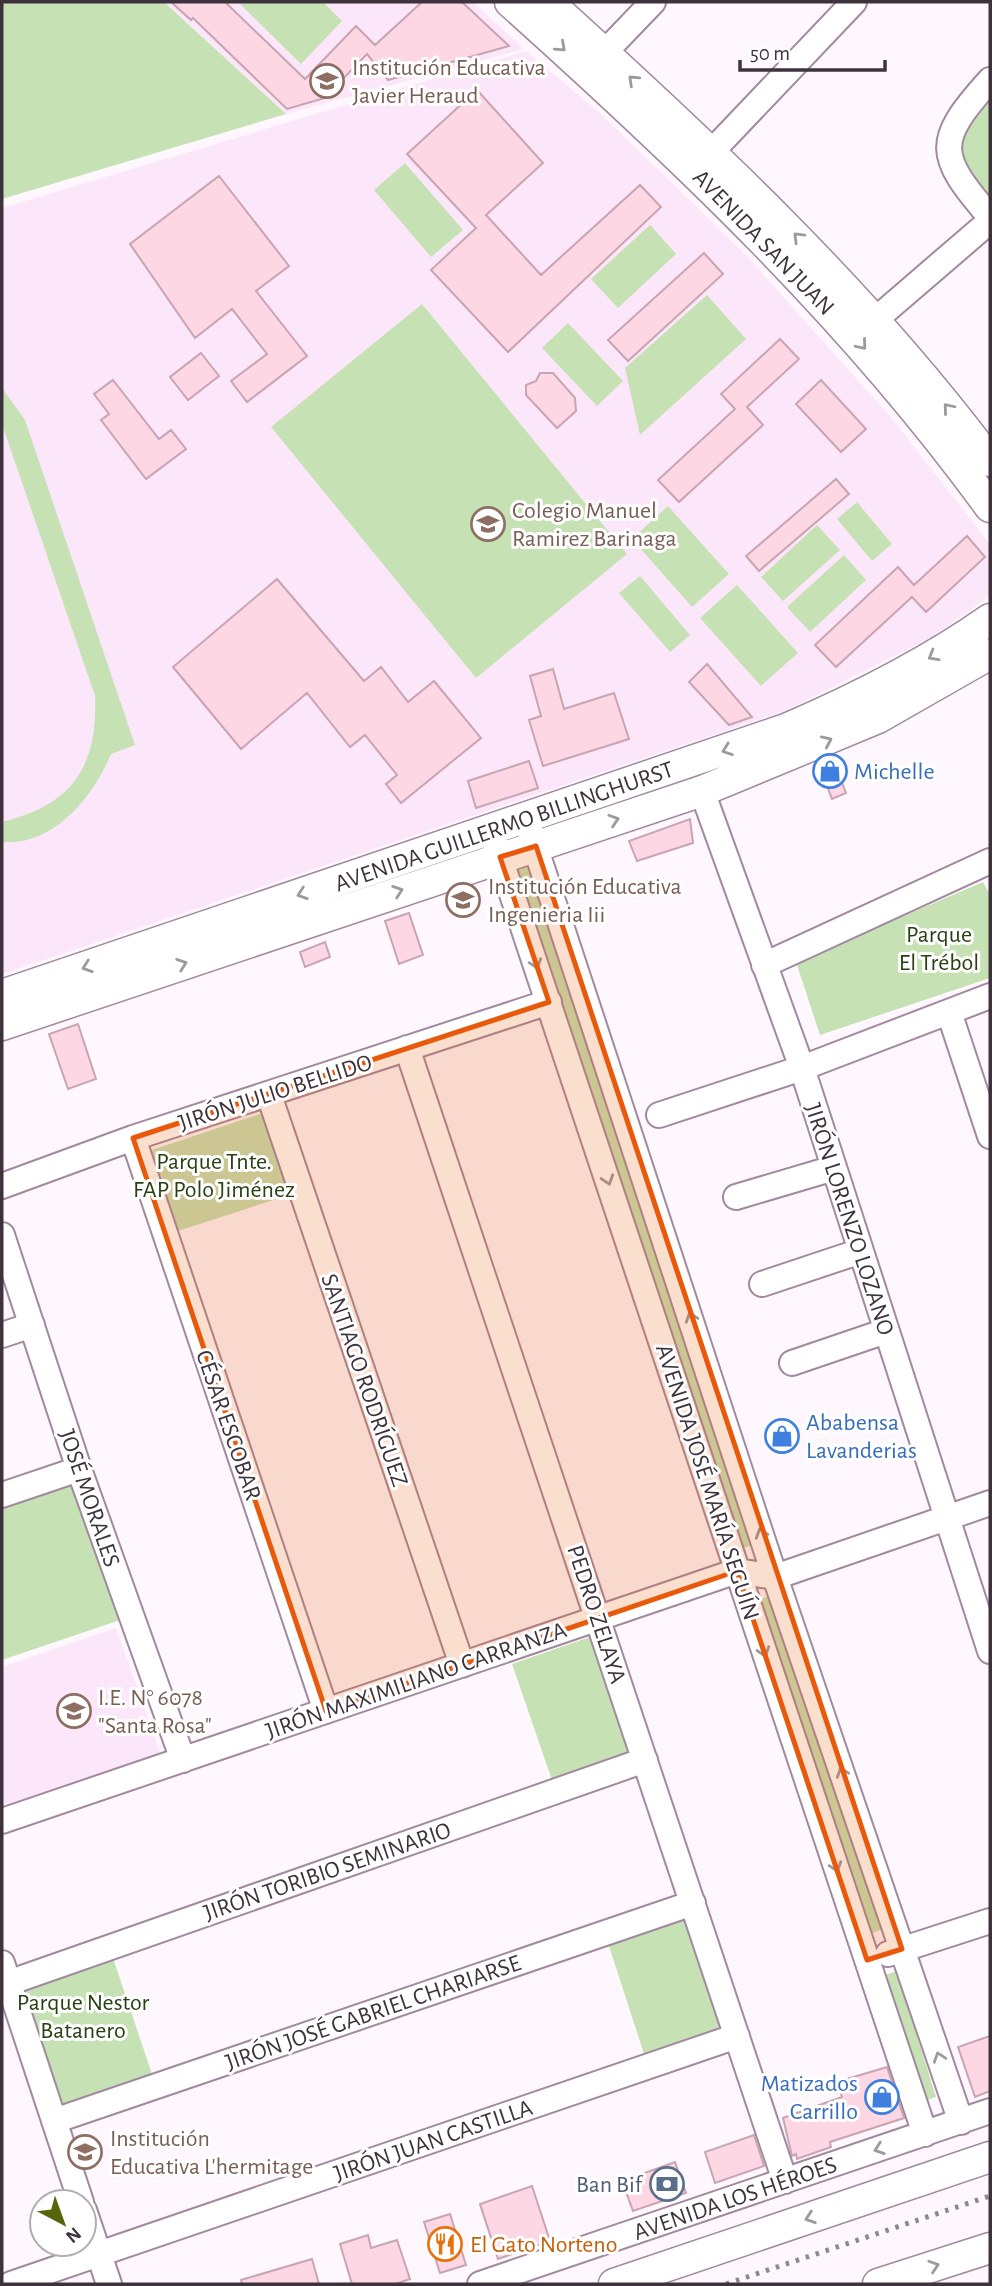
<svg xmlns="http://www.w3.org/2000/svg" width="992" height="2286" viewBox="0 0 992 2286" font-family="'Alegreya Sans',sans-serif">
  <style>
    .built { fill: #fbe7f9 }
    .green { fill: #c6e2b4 }
    .building { fill: #fdd7e4; stroke: #c9a4b1; stroke-width: 2 }
    .lines { fill: none; stroke-linecap: round; stroke-linejoin: round }
    .minor-casing { stroke: #a289a0; stroke-width: 28 }
    .major-casing { stroke: #a289a0; stroke-width: 33 }
    .minor { stroke: #fff; stroke-width: 24 }
    .major { stroke: #fff; stroke-width: 30 }
    .rail { stroke: #8e868e; stroke-width: 5; stroke-dasharray: 3.5 7; stroke-linecap: butt }
    .oneway { stroke: #9e999e }
    .marked { fill: #e8590c; fill-opacity: 0.2; stroke: #e8590c; stroke-width: 5; stroke-linejoin: round }
    .labels { text-anchor: middle; stroke-width: 6; stroke-linejoin: round; paint-order: stroke }
    .education-label { font-size: 24px; fill: #785e54; stroke: #fff; text-anchor: start }
    .street-label { font-size: 24px; fill: #3e333d; stroke: #fff }
    .shop-label { font-size: 24px; fill: #366cbe; stroke: #fff; text-anchor: start }
    .park-label { font-size: 24px; fill: #284112; stroke: #fff }
    .service-label { font-size: 24px; fill: #4e5e75; stroke: #fff; text-anchor: end }
    .food-label { font-size: 24px; fill: #c56008; stroke: #fff; text-anchor: start }
  </style>
  <rect width="100%" height="100%" fill="#fef8fe"/>
  <path class="built" d="M164 2H473L524 49 286 114Z
    M526 51 600 113 746 255 890 416 990 544V596L932 637 787 710 2 974V208Z
    M116 1628 161 1755 2 1811V1667Z"/>
  <path class="green" d="M2 2H164L286 114 2 199Z
    M238 2H323L342 21 301 64Z
    M990 95V207L959 166 963 125Z
    M405 163 463 230 431 257 374 190Z
    M650 225 676 254 618 308 591 279Z
    M707 295 746 339 640 435 625 368Z
    M422 304 627 554 476 678 271 427Z
    M568 323 623 381 597 406 542 348Z
    M2 388 25 420 135 745 111 754C93 797 54 846 2 842V822C72 805 98 767 95 696L2 424Z
    M857 502 892 544 872 561 837 519Z
    M668 506 729 574 692 607 632 539Z
    M817 525 840 550 783 601 761 577Z
    M844 555 866 580 810 632 787 607Z
    M640 576 690 635 670 652 619 593Z
    M737 585 798 653 761 686 700 618Z
    M527 865 753 1545 737 1550 514 869Z
    M983 882 990 895V978L820 1035 796 962Z
    M263 1113 289 1195 178 1231 152 1150Z
    M75 1484 120 1620 2 1660V1508Z
    M773 1595 883 1929 869 1934 759 1599Z
    M593 1636 633 1755 553 1783 512 1664Z
    M690 1916 728 2033 646 2060 608 1943Z
    M112 1955 152 2074 63 2104 23 1986Z
    M897 1971 936 2097 924 2101 885 1975Z"/>
  <path class="building" d="M171 2H225L305 79 356 26 375 45 422 2H462L509 46 388 80 367 54 334 88 335 95 287 109 193 18 191 20Z
    M477 90 543 163 486 215 541 275 640 185 661 207 508 352 431 270 476 228 407 154Z
    M219 176 289 266 256 291 307 356 247 402 231 381 267 354 232 309 195 338 130 244Z
    M704 253 723 274 628 361 608 340Z
    M780 339 799 359 747 407 763 425 679 502 658 480 735 409 721 394Z
    M201 353 219 376 188 400 170 377Z
    M540 373H553L575 398 576 411 557 428 526 395V385L536 381Z
    M113 380 159 439 171 430 186 449 146 479 101 420 109 414 94 394Z
    M821 380 866 429 841 452 796 404Z
    M836 479 849 494 759 571 746 556Z
    M967 536 985 557 926 612 912 597 836 667 815 645 898 567 914 585Z
    M277 579 364 681 381 667 408 702 434 681 481 738 401 803 386 784 397 775 365 735 350 747 307 693 241 749 173 667Z
    M707 664 752 717 729 725 689 682Z
    M553 669 564 709 614 693 629 739 543 766 529 720 541 716 530 676Z
    M529 761 538 788 476 808 468 781Z
    M835 765 846 793 832 799 821 771Z
    M690 819 693 843 637 861 629 841Z
    M409 913 423 955 399 964 385 921Z
    M325 942 330 957 305 967 300 952Z
    M78 1024 96 1079 68 1089 49 1034Z
    M990 2036V2091L975 2097 958 2047Z
    M887 2067 904 2118 830 2142 831 2147 797 2159 796 2154 792 2156 783 2118 842 2097 837 2082Z
    M754 2135 764 2166 715 2183 705 2152Z
    M675 2162 686 2193 633 2211 622 2181Z
    M532 2186 550 2241 498 2259 480 2204Z
    M450 2214 466 2265 440 2273 424 2222Z
    M368 2235 371 2248 397 2240 410 2279 395 2284H352L340 2244Z
    M312 2259 319 2284H242L241 2280Z"/>
  <g class="lines">
    <g class="minor-casing">
      <path id="minor" d="M604 53 653 2
        M990 80C934 142 937 155 990 217
        M698 166 854 2
        M875 320 990 221
        M702 791 802 1068 990 1651
        M530 831 775 1577 961 2122
        M494 840 925 2134
        M764 965 990 861
        M949 1012 990 1136
        M407 1048 785 2181
        M269 1095 462 1665
        M659 1115 802 1068 990 996
        M133 1138 326 1711
        M2 1186 133 1138 549 1002
        M736 1197 834 1168
        M2 1235 79 1469 183 1760
        M762 1284 861 1251
        M2 1335 32 1325
        M792 1363 886 1331
        M2 1495 79 1469
        M2 1821 737 1571 775 1577 990 1503
        M888 1954 990 1921
        M2 1963 81 2202
        M8 1983 645 1760
        M54 2121 693 1903
        M84 2210 109 2284
        M11 2284 737 2036
        M480 2284 990 2111"/>
    </g>
    <g class="major-casing">
      <path id="major" d="M510 2C684 158 852 317 990 507
        M548 2C706 145 862 290 990 461
        M2 995 786 729C858 698 926 664 990 619
        M2 1025 702 791 878 718 990 654
        M614 2284 990 2157
        M878 2284 990 2248"/>
    </g>
    <use href="#minor" class="minor"/>
    <use href="#major" class="major"/>
    <path class="rail" d="M726 2284 990 2196"/>
  </g>
  <defs><path id="oneway-chevron" d="M-2-3.5L2.5 0L-2 3.5" fill="none" stroke-width="1.6" stroke-linecap="round" stroke-linejoin="round" transform="scale(1.75)"/></defs>
  <g class="oneway">
    <use href="#oneway-chevron" transform="translate(561 47) rotate(42)"/>
    <use href="#oneway-chevron" transform="translate(633 80) rotate(-137)"/>
    <use href="#oneway-chevron" transform="translate(798 237) rotate(-135)"/>
    <use href="#oneway-chevron" transform="translate(862 345) rotate(50)"/>
    <use href="#oneway-chevron" transform="translate(948 408) rotate(-130)"/>
    <use href="#oneway-chevron" transform="translate(933 656) rotate(150)"/>
    <use href="#oneway-chevron" transform="translate(827 741) rotate(-24)"/>
    <use href="#oneway-chevron" transform="translate(727 750) rotate(160)"/>
    <use href="#oneway-chevron" transform="translate(614 820) rotate(-18)"/>
    <use href="#oneway-chevron" transform="translate(398 891) rotate(-19)"/>
    <use href="#oneway-chevron" transform="translate(302 894) rotate(161)"/>
    <use href="#oneway-chevron" transform="translate(182 964) rotate(-19)"/>
    <use href="#oneway-chevron" transform="translate(536 964) rotate(71)"/>
    <use href="#oneway-chevron" transform="translate(87 967) rotate(161)"/>
    <use href="#oneway-chevron" transform="translate(608 1180) rotate(72)"/>
    <use href="#oneway-chevron" transform="translate(691 1317) rotate(-108)"/>
    <use href="#oneway-chevron" transform="translate(761 1533) rotate(-108)"/>
    <use href="#oneway-chevron" transform="translate(764 1652) rotate(72)"/>
    <use href="#oneway-chevron" transform="translate(842 1772) rotate(-109)"/>
    <use href="#oneway-chevron" transform="translate(836 1867) rotate(72)"/>
    <use href="#oneway-chevron" transform="translate(939 2057) rotate(-109)"/>
    <use href="#oneway-chevron" transform="translate(879 2149) rotate(161)"/>
    <use href="#oneway-chevron" transform="translate(810 2218) rotate(161)"/>
    <use href="#oneway-chevron" transform="translate(934 2266) rotate(-18)"/>
  </g>
  <path class="marked" d="M536 846 902 1949 867 1960 737 1571 326 1711 133 1138 549 1002 500 857Z"/>
  <defs>
    <g id="school-ring" transform="scale(1.75)"><circle r="9.5" fill="#fff" stroke="#8d6e63" stroke-width="1.5"/><path d="M0-5L7-2L0 1L-7-2ZM-4 1L0 2.5L4 1V4Q0 6-4 4Z" fill="#8d6e63"/></g>
    <g id="shop-ring" transform="scale(1.75)"><circle r="9.5" fill="#fff" stroke="#3f7fe0" stroke-width="1.5"/><path d="M-5-2.5h2.3a2.7 3.5 0 0 1 5.4 0H5L5.5 6h-11ZM-1.5-2.5h3a1.5 2.3 0 0 0-3 0Z" fill="#3f7fe0"/></g>
    <g id="bank-ring" transform="scale(1.75)"><circle r="9.5" fill="#fff" stroke="#5c6f8a" stroke-width="1.5"/><path d="M-6-4H6V4H-6ZM0-2.3a2.3 2.3 0 1 0 0 4.6a2.3 2.3 0 1 0 0-4.6Z" fill="#5c6f8a"/></g>
    <g id="restaurant-ring" transform="scale(1.75)"><circle r="9.5" fill="#fff" stroke="#e8710a" stroke-width="1.5"/><path d="M-5-6h1v4h1v-4h1v4h1v-4h1v5L-1.5 .5V6h-2V.5L-5-1ZM5-6V6H3V1.5H1.5Q1.5-4 5-6Z" fill="#e8710a"/></g>
  </defs>
  <g fill-rule="evenodd">
    <use href="#school-ring" x="327" y="81"/>
    <use href="#school-ring" x="488" y="524"/>
    <use href="#shop-ring" x="830" y="771"/>
    <use href="#school-ring" x="463" y="900"/>
    <use href="#shop-ring" x="782" y="1436"/>
    <use href="#school-ring" x="74" y="1711"/>
    <use href="#shop-ring" x="882" y="2097"/>
    <use href="#school-ring" x="85" y="2152"/>
    <use href="#bank-ring" x="667" y="2184"/>
    <use href="#restaurant-ring" x="445" y="2244"/>
  </g>
  <g class="labels">
    <g class="education-label">
      <text x="352" y="75">Institución Educativa<tspan x="352" dy="28">Javier Heraud</tspan></text>
      <text x="512" y="518">Colegio Manuel<tspan x="512" dy="28">Ramirez Barinaga</tspan></text>
      <text x="488" y="894">Institución Educativa<tspan x="488" dy="28">Ingenieria Iii</tspan></text>
      <text x="98" y="1705">I.E. N° 6078<tspan x="98" dy="28">"Santa Rosa"</tspan></text>
      <text x="110" y="2146">Institución<tspan x="110" dy="28">Educativa L'hermitage</tspan></text>
    </g>
    <g class="street-label">
      <text transform="translate(764 242) rotate(46)" y="8">AVENIDA SAN JUAN</text>
      <text transform="translate(504 826) rotate(-19)" y="8">AVENIDA GUILLERMO BILLINGHURST</text>
      <text transform="translate(275 1092) rotate(-18)" y="8">JIRÓN JULIO BELLIDO</text>
      <text transform="translate(850 1219) rotate(72)" y="8">JIRÓN LORENZO LOZANO</text>
      <text transform="translate(365 1380) rotate(71)" y="8">SANTIAGO RODRÍGUEZ</text>
      <text transform="translate(229 1425) rotate(71)" y="8">CÉSAR ESCOBAR</text>
      <text transform="translate(708 1482) rotate(72)" y="8">AVENIDA JOSÉ MARÍA SEGUÍN</text>
      <text transform="translate(90 1498) rotate(71)" y="8">JOSÉ MORALES</text>
      <text transform="translate(597 1614) rotate(72)" y="8">PEDRO ZELAYA</text>
      <text transform="translate(416 1680) rotate(-19)" y="8">JIRÓN MAXIMILIANO CARRANZA</text>
      <text transform="translate(327 1871) rotate(-19)" y="8">JIRÓN TORIBIO SEMINARIO</text>
      <text transform="translate(373 2012) rotate(-19)" y="8">JIRÓN JOSÉ GABRIEL CHARIARSE</text>
      <text transform="translate(433 2140) rotate(-19)" y="8">JIRÓN JUAN CASTILLA</text>
      <text transform="translate(735 2198) rotate(-19)" y="8">AVENIDA LOS HÉROES</text>
    </g>
    <g class="shop-label">
      <text x="854" y="779">Michelle</text>
      <text x="806" y="1430">Ababensa<tspan x="806" dy="28">Lavanderias</tspan></text>
      <text x="858" y="2091" text-anchor="end">Matizados<tspan x="858" dy="28">Carrillo</tspan></text>
    </g>
    <g class="park-label">
      <text x="939" y="942">Parque<tspan x="939" dy="28">El Trébol</tspan></text>
      <text x="214" y="1169">Parque Tnte.<tspan x="214" dy="28">FAP Polo Jiménez</tspan></text>
      <text x="83" y="2010">Parque Nestor<tspan x="83" dy="28">Batanero</tspan></text>
    </g>
    <g class="service-label">
      <text x="642" y="2192">Ban Bif</text>
    </g>
    <g class="food-label">
      <text x="470" y="2252">El Gato Norteno</text>
    </g>
  </g>
  <rect width="992" height="2286" fill="none" stroke="#3e333d" stroke-width="7"/>
  <g transform="translate(63 2223) rotate(139)"><circle r="33" fill="#ffffff" stroke="#b2adb1" stroke-width="2"/>
  <path d="M0-5L12 26L0 18L-12 26Z" fill="#55650c"/>
  <text y="-10" font-size="19" font-weight="bold" text-anchor="middle" fill="#3e333d">N</text>
  </g>
  <path d="M740 60v10h145v-10" fill="none" stroke="#3e333d" stroke-width="3.5"/>
  <text x="750" y="60" font-size="21" fill="#3e333d" stroke="#ffffff" stroke-width="5" paint-order="stroke">50 m</text>
</svg>
